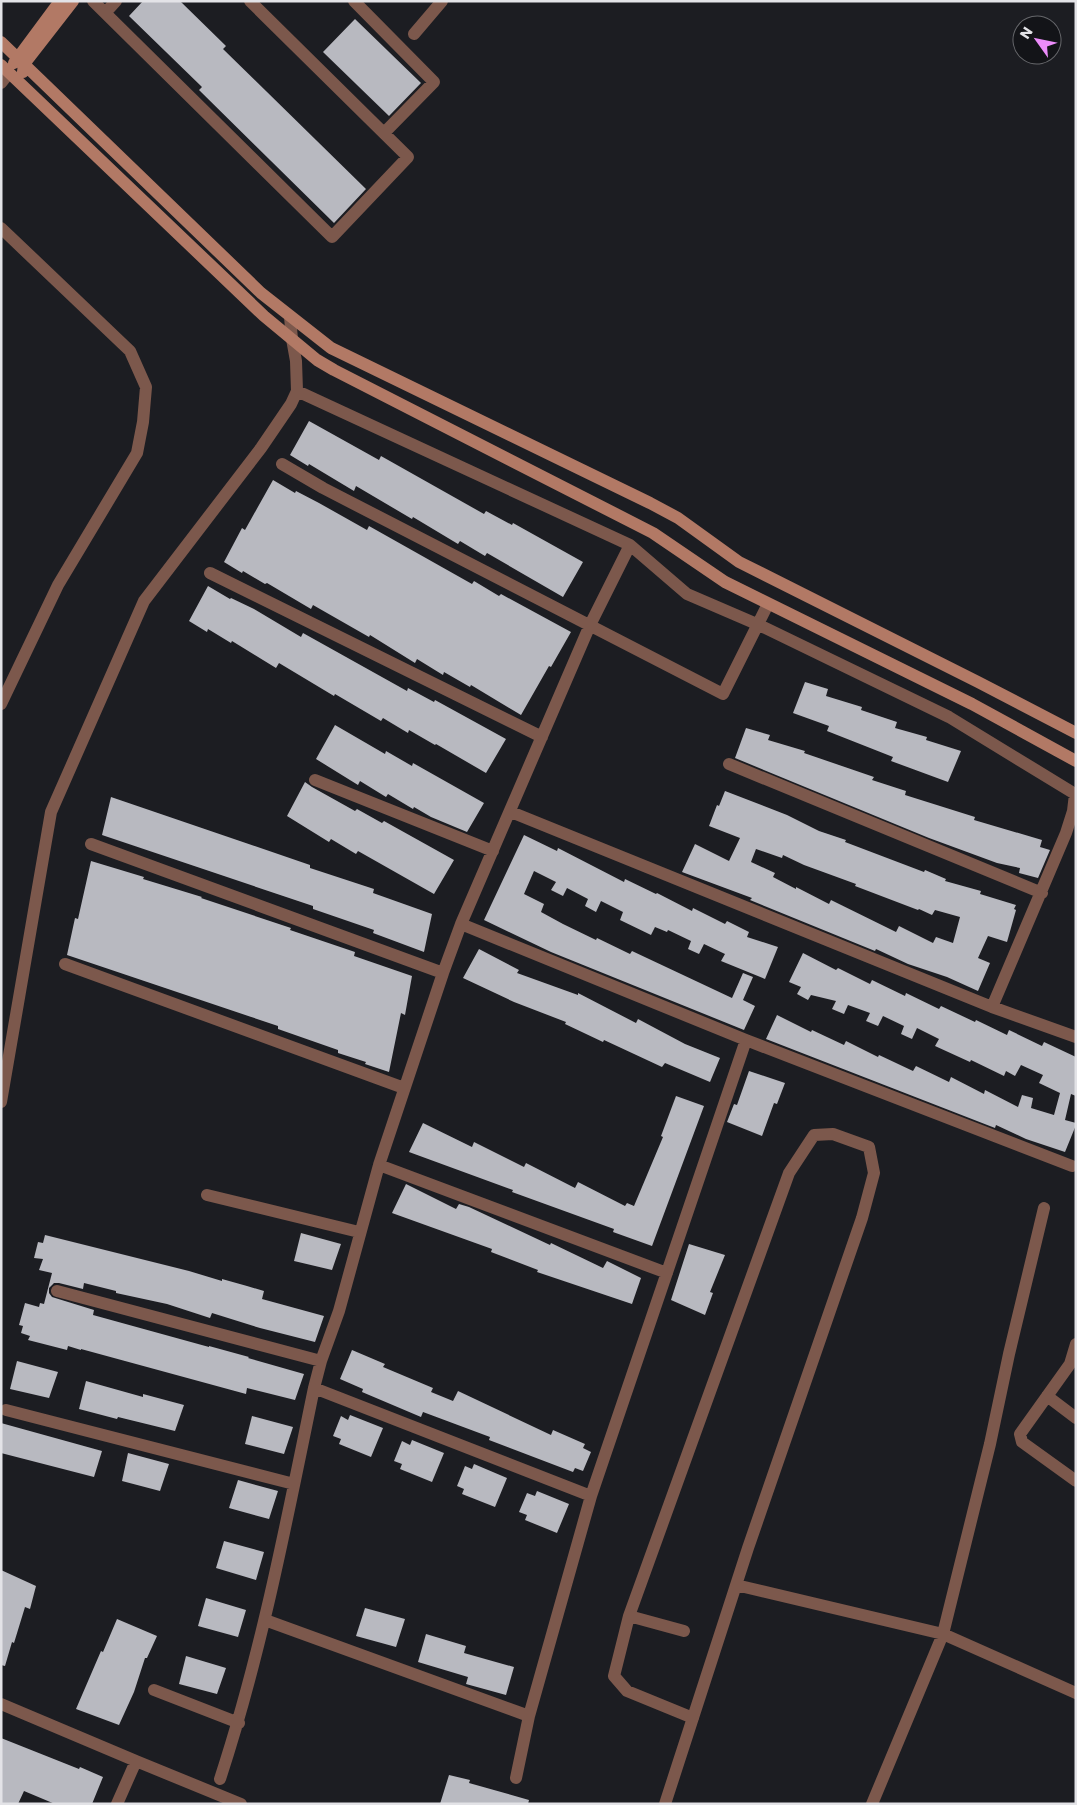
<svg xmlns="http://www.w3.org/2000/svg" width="1077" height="1805" viewBox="0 0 1077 1805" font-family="Poppins,sans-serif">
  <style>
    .building { fill: #b8b9c0; fill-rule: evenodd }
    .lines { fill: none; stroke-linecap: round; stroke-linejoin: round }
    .street { stroke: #7c584c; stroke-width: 12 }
    .secondary { stroke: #b27965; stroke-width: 12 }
  </style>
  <rect width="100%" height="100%" fill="#1c1d22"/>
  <path class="building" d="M143 1H180L226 46 223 49 366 189 334 223 199 90 202 87 129 16Z
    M355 19 421 83 389 116 323 52Z
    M309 421 379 460 381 456 484 514 486 511 512 525 513 523 583 562 563 597 487 553 485 556 460 541 458 544 413 517 412 519 356 486 354 491 309 464 308 466 290 455Z
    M273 480 295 493 296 491 319 503 367 530 369 526 472 584 474 581 499 596 501 594 571 632 551 667 549 666 521 715 471 685 470 687 444 672 443 675 417 659 415 663 370 635 369 637 313 605 311 609 267 583 265 584 243 571 242 573 224 562 242 528 245 530Z
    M208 586 230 599 231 598 254 609 301 637 303 633 407 691 408 688 434 702 435 700 506 739 486 773 436 744 435 745 409 730 408 733 383 718 381 721 335 694 334 696 279 663 276 668 232 641 231 643 208 629 207 632 189 621Z
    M805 682 828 689 826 696 862 707 861 710 897 722 895 728 927 737 926 740 961 751 948 782 891 761 893 757 827 731 829 726 793 713Z
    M335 725 385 754 386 751 412 766 413 763 484 803 467 832 431 817 414 807 413 809 388 794 386 797 360 781 358 785 316 759Z
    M746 728 770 735 768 740 805 751 804 753 874 777 872 780 906 791 905 795 975 817 974 820 1042 840 1040 847 1050 850 1038 878 1019 873 1020 868 997 863 929 838 735 758Z
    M305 782 312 787 355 811 357 809 382 823 384 821 454 860 434 894 358 851 356 854 331 839 329 842 287 816Z
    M725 791 787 815 819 831 846 840 845 842 924 872 925 870 946 879 945 881 981 891 980 894 1016 905 1014 909 1016 910 1007 942 988 936 978 958 990 963 978 991 947 977 908 964 876 949 875 951 750 900 752 898 682 872 695 844 729 861 740 838 709 826 717 805 719 806ZM756 849 782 858 783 855 804 865 856 884 855 886 918 910 919 909 932 915 935 910 960 917 953 943 936 937 933 943 899 926 896 932 831 900 829 904 796 887V889L773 877 775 873 751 862Z
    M111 797 310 865V868L374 889 373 893 432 914 424 952 373 933 374 930 313 909V906L102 835Z
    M524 835 557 851 558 848 624 882 625 879 656 894 657 893 692 911 693 908 725 924 727 921 749 932 747 937 778 947 765 979 721 961 725 954 704 944 699 954 688 949 691 941 668 930 667 932 655 927 651 935 620 920 623 912 601 901 596 912 585 906 588 899 567 888 563 896 551 890 556 882 534 871 524 894 544 904 541 912 563 924 596 940 597 938 630 954 632 951 732 998 743 973 753 977 743 1000 755 1006 744 1030 551 952 484 920Z
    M91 861 144 877 143 879 202 897 201 898 291 928 290 930 355 952 354 956 412 976 405 1015 401 1013 389 1072 365 1064 366 1062 338 1053V1050L278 1029V1026L67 955 75 918 78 919Z
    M479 949 519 970 517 973 578 995V993L636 1023 638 1019 685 1044 720 1058 710 1082 665 1063 662 1067 604 1040 603 1042 565 1024 566 1022 514 1002 463 978Z
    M803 953 836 970 838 968 870 984 872 980 905 996 906 993 939 1009 941 1006 975 1022 976 1020 1007 1035 1009 1030 1042 1046 1044 1042 1076 1057V1096L1071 1094 1065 1120 1076 1123V1125L1065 1152 1026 1139 996 1125 995 1128 766 1039 777 1015 811 1032 812 1030 844 1045 846 1041 878 1057 879 1055 913 1071 916 1066 949 1082 951 1077 984 1094 985 1090 1018 1107 1022 1095 1033 1098 1031 1108 1054 1115 1060 1093 1039 1083 1043 1075 1021 1065 1015 1076 1006 1071 1004 1076 971 1060 970 1062 935 1046 939 1039 917 1028 912 1039 901 1034 904 1026 883 1016 878 1026 866 1021 870 1013 848 1005 844 1014 832 1009 836 1001 811 995 808 1000 797 994 801 987 789 982Z
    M749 1071 785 1083 777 1104 774 1103 762 1136 727 1122 734 1104 737 1105Z
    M676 1096 704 1106 652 1246 613 1232 614 1229 512 1192 513 1190 409 1152 423 1123 472 1147 474 1142 524 1167 526 1163 575 1188 578 1182 625 1206 627 1203 634 1206 663 1137 661 1136Z
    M406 1184 456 1209 459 1204 469 1207 550 1245 551 1243 603 1268 607 1261 641 1278 632 1304 537 1272 538 1270 491 1252 492 1249 392 1213Z
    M301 1233 341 1244 332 1270 294 1261Z
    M45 1235 189 1271 222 1281V1279L247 1286 264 1291 262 1299 324 1316 315 1342 260 1328 212 1313 210 1318 167 1304 116 1293V1291L84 1283 83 1289 59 1283H54L49 1288V1293L52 1297 94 1310 93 1315 209 1347V1346L249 1357 248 1358 304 1374 295 1400 247 1388 246 1394 81 1349V1350L68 1346 67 1350 28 1340 30 1336 21 1333 23 1326 19 1325 25 1303 39 1307 40 1303 44 1304 52 1273 39 1270 43 1259 34 1258 38 1242 43 1243Z
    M689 1244 725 1255 710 1292 713 1293 705 1315 671 1300Z
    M352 1350 385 1364 383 1367 433 1388 431 1392 453 1401 458 1391 551 1435 553 1430 585 1444 583 1448 591 1452 583 1471 575 1468 573 1472 489 1440 490 1437 423 1412 421 1417 362 1392 363 1389 340 1379Z
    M17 1361 58 1372 49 1398 10 1389Z
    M86 1381 143 1397V1394L184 1405 175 1431 118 1417 117 1419 79 1409Z
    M350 1415 383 1428 371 1457 339 1444 341 1439 333 1436 341 1416 348 1420Z
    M252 1416 293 1427 284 1454 245 1444Z
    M1 1423 102 1451 94 1477 1 1453Z
    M412 1440 444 1453 432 1482 400 1469 402 1464 394 1461 402 1441 410 1445Z
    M128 1453 169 1464 160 1491 122 1481Z
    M474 1464 507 1478 495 1507 462 1494 464 1489 457 1486 465 1466 472 1469Z
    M238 1480 278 1491 269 1519 229 1508Z
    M537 1491 569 1504 557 1533 525 1520 527 1515 519 1512 527 1493 535 1496Z
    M224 1541 264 1552 256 1580 216 1568Z
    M1 1570 36 1586 30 1609 25 1607 14 1643 12 1642 5 1666 1 1665Z
    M206 1598 246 1610 238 1637 198 1626Z
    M365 1608 405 1619 396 1647 356 1636Z
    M117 1619 157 1636 147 1658H145L134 1692 119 1725 76 1709 101 1651 103 1652Z
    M426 1634 466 1646 464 1653 514 1667 506 1695 466 1684 468 1677 418 1662Z
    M186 1656 226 1668 217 1694 179 1684Z
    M1 1738 79 1769 80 1767 103 1777 92 1804H55L24 1791 18 1804H1Z
    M449 1775 470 1780 469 1783 529 1800 528 1804H440Z"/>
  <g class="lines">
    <path class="street" d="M93 1 332 237 408 157 250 1
      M354 1 434 82 384 133
      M106 12 116 1
      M414 34 442 1
      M1 83 9 73
      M1 228 130 351 146 387 143 422 137 453 58 585 1 704
      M297 391 630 545 687 594 759 625 949 717 1075 794 1073 811 1066 833 992 1007 511 812
      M282 464 323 488 723 694 768 604
      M210 573 542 737
      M729 764 1042 893
      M315 780 493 851
      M91 844 443 973
      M461 924 746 1040 1072 1166
      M65 964 404 1088
      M992 1007 1076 1037
      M1 1102 51 812 144 601 261 448 291 404 297 391 296 361 292 339 290 317
      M379 1165 667 1273
      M207 1195 359 1232
      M57 1291 321 1361
      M1076 1344 1070 1364 1020 1434 1022 1442 1076 1481
      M314 1388 591 1496
      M1047 1396 1076 1418
      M6 1410 294 1484
      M736 1585 943 1634 1076 1693
      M629 1616 684 1631
      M265 1620 529 1716
      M154 1690 239 1723
      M1 1704 136 1761 117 1804
      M136 1761 241 1804
      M516 1778 529 1716 591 1496 746 1040
      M220 1779C262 1651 287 1519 314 1388L321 1361 339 1311 379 1165 443 973 461 924 590 625 630 545
      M665 1804 748 1548 862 1218 874 1173 869 1147 833 1134 814 1135 789 1173 629 1616 614 1676 627 1691 693 1718
      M872 1804 943 1634 990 1444 1009 1354 1044 1208"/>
    <path class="secondary" d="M1 42 261 293 331 348 650 503 678 518 739 562 978 682 1076 733
      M14 63 60 1
      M1 65 264 316 317 360 334 370 653 533 725 582 972 704 1076 761
      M23 72 24 64 73 1"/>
  </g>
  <rect width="1077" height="1805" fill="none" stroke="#e3e3e7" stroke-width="5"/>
  <g transform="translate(1037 40) rotate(303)"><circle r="24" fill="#131418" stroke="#66676b"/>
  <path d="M0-4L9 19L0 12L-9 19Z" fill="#ec8cfa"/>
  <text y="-8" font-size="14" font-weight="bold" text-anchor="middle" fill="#e3e3e7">N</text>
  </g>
</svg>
